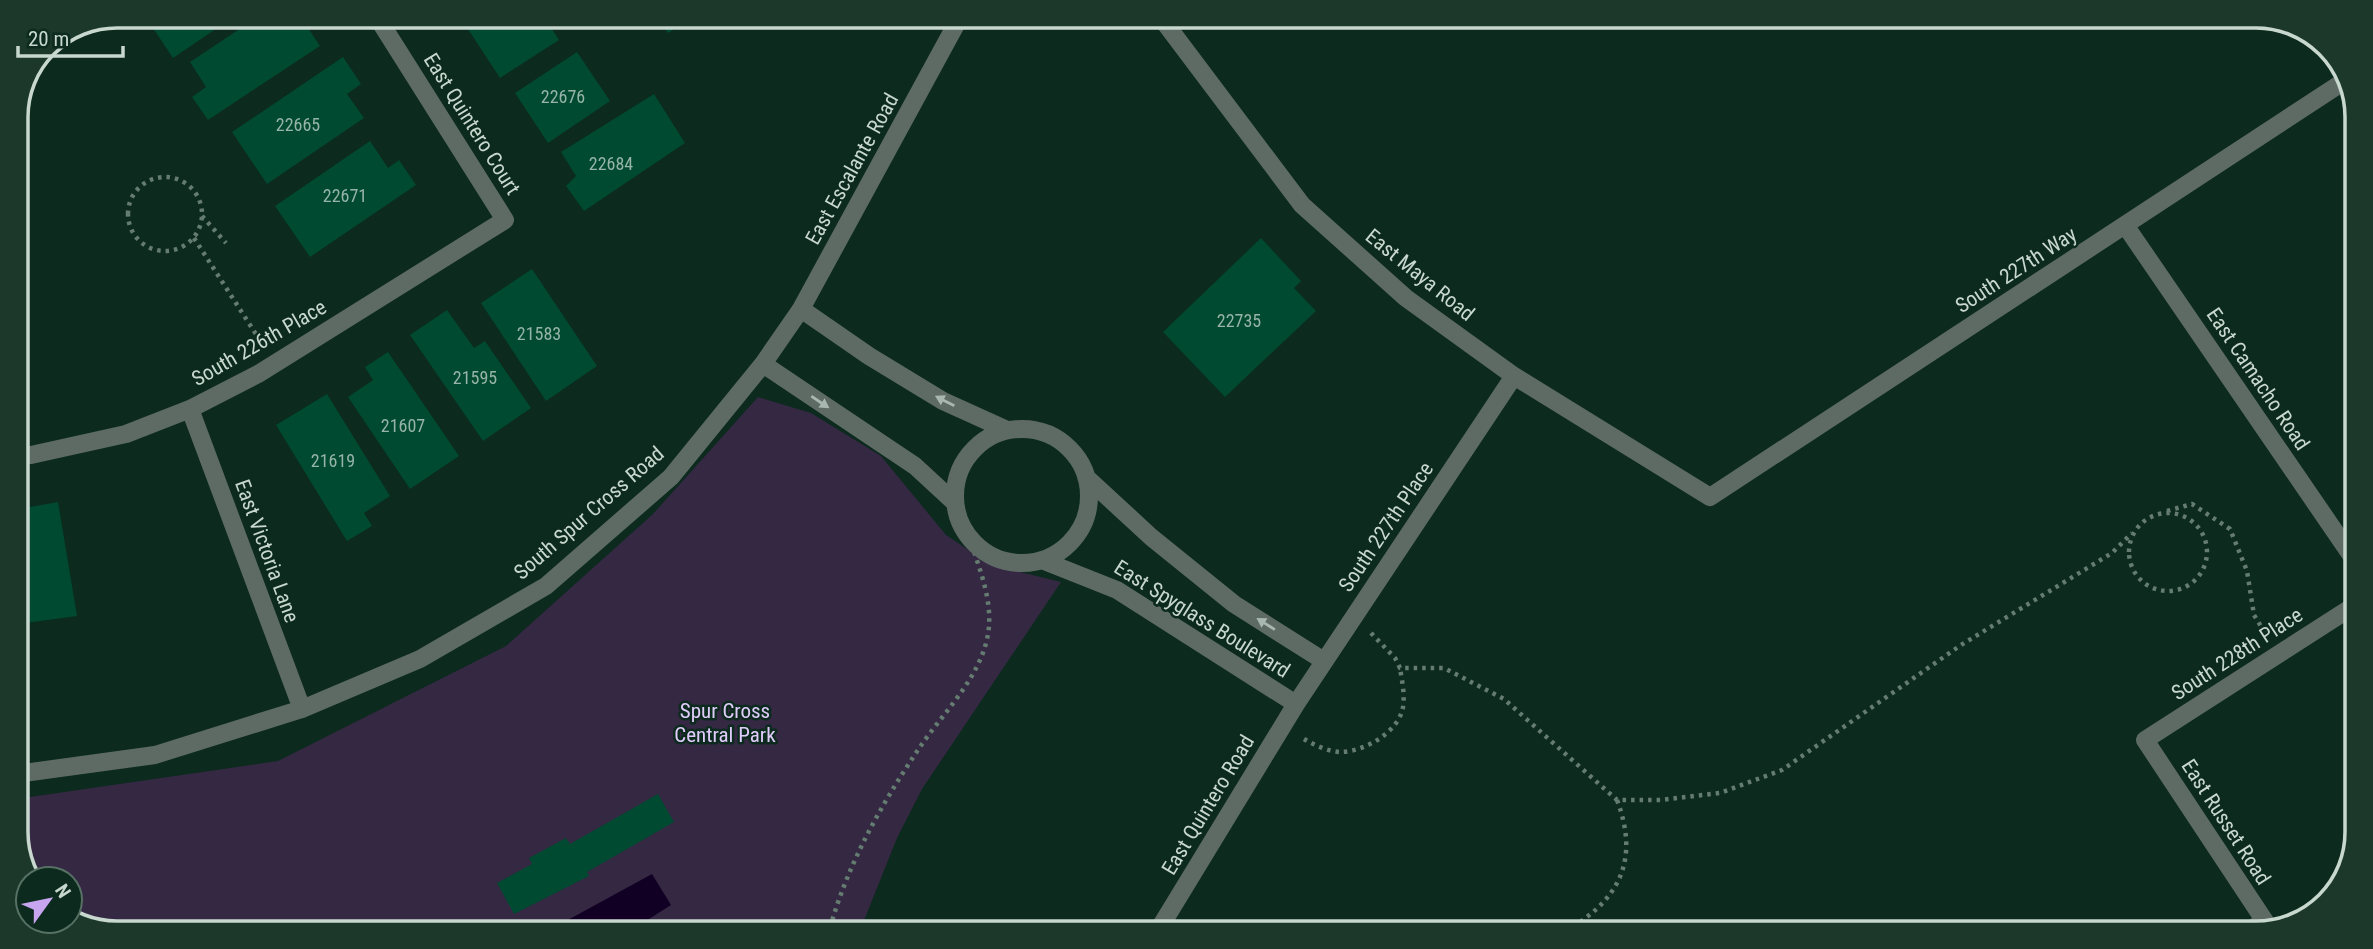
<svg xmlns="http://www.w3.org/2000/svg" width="2373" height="949" viewBox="0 0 2373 949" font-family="'Roboto Condensed',sans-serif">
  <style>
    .green { fill: #342843 }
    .water { fill: #120024 }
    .building { fill: #004a31 }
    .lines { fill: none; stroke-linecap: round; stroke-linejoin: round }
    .path { stroke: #657c71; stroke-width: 4.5; stroke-dasharray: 3.5 5; stroke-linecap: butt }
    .minor { stroke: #5d6b64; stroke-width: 18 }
    .oneway { fill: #a8b7af }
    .labels { text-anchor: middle; stroke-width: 5; stroke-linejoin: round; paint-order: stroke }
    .number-label { font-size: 18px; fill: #96b4a8 }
    .street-label { font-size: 21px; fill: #c8d8cf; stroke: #0c2a1d }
    .park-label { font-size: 21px; fill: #e0ccfa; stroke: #0c2a1d }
    .rim { fill: none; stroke: #c8d8cf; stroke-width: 3.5 }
  </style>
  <rect width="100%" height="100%" fill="#0c2a1d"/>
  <path class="green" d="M758 397 811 413 881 456 946 535 991 565 1061 582 922 789 897 838 861 928 79 926 70 919V879H31L16 839V799L278 761 506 646 653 514Z"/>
  <path class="water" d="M652 874 671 905 635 928 555 927Z"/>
  <path class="building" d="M145 16H235L173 58Z
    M259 16H300L320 46 208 120 192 97 206 87 190 62Z
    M487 17H544L559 40 500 78 468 29Z
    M658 18H692L668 33Z
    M577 52 610 101 548 143 515 93Z
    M343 57 361 84 347 94 364 118 267 184 232 132Z
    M654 94 685 143 584 211 566 186 576 176 561 152Z
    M370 141 388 168 399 160 416 185 310 257 275 206Z
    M1261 238 1301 281 1294 288 1316 311 1225 397 1163 332Z
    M532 269 597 366 546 401 481 303Z
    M447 310 474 348 485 341 531 408 483 441 410 335Z
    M388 352 459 456 410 489 348 397 373 380 365 367Z
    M327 394 390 496 364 513 372 526 347 541 276 425Z
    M27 491 30 507 58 502 77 616 18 624 16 493Z
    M658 794 674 822 587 872 589 876 514 914 497 883 532 864 529 858 566 838 570 844Z"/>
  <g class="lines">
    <path class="path" d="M128 214a37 37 0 1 1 74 0a37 37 0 1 1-74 0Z
      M202 216 226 243
      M194 238 261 342
      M2167 511 2192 504 2230 529 2247 571 2254 615 2265 633
      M2129 552a39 39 0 1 1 78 0a39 39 0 1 1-78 0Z
      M1371 633 1395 658 1400 668H1444L1504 699 1617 800H1661L1720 793 1782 770 1961 645 2112 553 2132 533
      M1304 739C1314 745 1327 751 1340 752 1364 752 1399 732 1403 707 1405 694 1402 681 1400 668
      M830 928C848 863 882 803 920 747 943 713 978 680 987 639 995 606 980 570 970 540
      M1566 931C1619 900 1640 861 1617 800"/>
    <path class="minor" d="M1162 19 1302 205 1406 298 1514 376 1710 497 2346 80
      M2125 225 2353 558
      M801 309 869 356 943 401 1007 430
      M763 364 915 466 954 502
      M190 409 302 709
      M955 496a67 67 0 1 1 134 0a67 67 0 1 1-134 0Z
      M16 455H31L126 434 190 409 258 374 505 220 377 17
      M1086 477 1151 537 1234 604 1324 661
      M1044 561 1117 590 1296 704
      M16 774 155 755 302 709 420 659 546 586 671 477 763 364 801 309 959 19
      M1159 929 1296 704 1514 376
      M2270 929 2145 740 2352 607
      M2245 933 2264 921"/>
  </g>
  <defs><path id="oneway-solid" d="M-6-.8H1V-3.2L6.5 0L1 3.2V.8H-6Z" transform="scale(1.75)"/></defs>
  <g class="oneway">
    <use href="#oneway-solid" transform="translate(945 401) rotate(-153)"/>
    <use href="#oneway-solid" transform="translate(820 402) rotate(34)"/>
    <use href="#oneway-solid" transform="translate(1266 624) rotate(-148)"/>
  </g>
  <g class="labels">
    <g class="number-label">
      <text x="563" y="103">22676</text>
      <text x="298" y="131">22665</text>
      <text x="611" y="170">22684</text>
      <text x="345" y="202">22671</text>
      <text x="1239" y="327">22735</text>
      <text x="539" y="340">21583</text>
      <text x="475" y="384">21595</text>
      <text x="403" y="432">21607</text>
      <text x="333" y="467">21619</text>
    </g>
    <g class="street-label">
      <text transform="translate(472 124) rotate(58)" y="7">East Quintero Court</text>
      <text transform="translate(852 169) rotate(-61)" y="7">East Escalante Road</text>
      <text transform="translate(2016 270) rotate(-33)" y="7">South 227th Way</text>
      <text transform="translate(1420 275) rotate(39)" y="7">East Maya Road</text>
      <text transform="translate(259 343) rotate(-30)" y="7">South 226th Place</text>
      <text transform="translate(2258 379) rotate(56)" y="7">East Camacho Road</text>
      <text transform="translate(589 513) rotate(-41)" y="7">South Spur Cross Road</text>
      <text transform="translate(1386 527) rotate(-56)" y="7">South 227th Place</text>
      <text transform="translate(267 551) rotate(70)" y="7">East Victoria Lane</text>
      <text transform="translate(1202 619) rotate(32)" y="7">East Spyglass Boulevard</text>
      <text transform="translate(2237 654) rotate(-33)" y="7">South 228th Place</text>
      <text transform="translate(1208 805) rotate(-59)" y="7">East Quintero Road</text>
      <text transform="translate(2226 822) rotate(57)" y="7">East Russet Road</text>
    </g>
    <g class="park-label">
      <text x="725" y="718">Spur Cross<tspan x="725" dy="24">Central Park</tspan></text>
    </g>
  </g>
  <path d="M0 0H2373V949H0ZM117 28H2256A89 89 0 0 1 2345 117V832A89 89 0 0 1 2256 921H117A89 89 0 0 1 28 832V117A89 89 0 0 1 117 28Z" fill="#1b382b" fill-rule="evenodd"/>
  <path class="rim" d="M117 28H2256A89 89 0 0 1 2345 117V832A89 89 0 0 1 2256 921H117A89 89 0 0 1 28 832V117A89 89 0 0 1 117 28Z"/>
  <g transform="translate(49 900) rotate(57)"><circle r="33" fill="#0c2a1d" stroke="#577064" stroke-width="2"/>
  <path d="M0-5L12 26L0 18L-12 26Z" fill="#c7a6ef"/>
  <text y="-10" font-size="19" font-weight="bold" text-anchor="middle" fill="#c8d8cf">N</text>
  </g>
  <path d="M18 46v10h105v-10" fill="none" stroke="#c8d8cf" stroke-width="3.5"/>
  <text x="28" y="46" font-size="21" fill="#c8d8cf" stroke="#0c2a1d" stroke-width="5" paint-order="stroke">20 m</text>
</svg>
